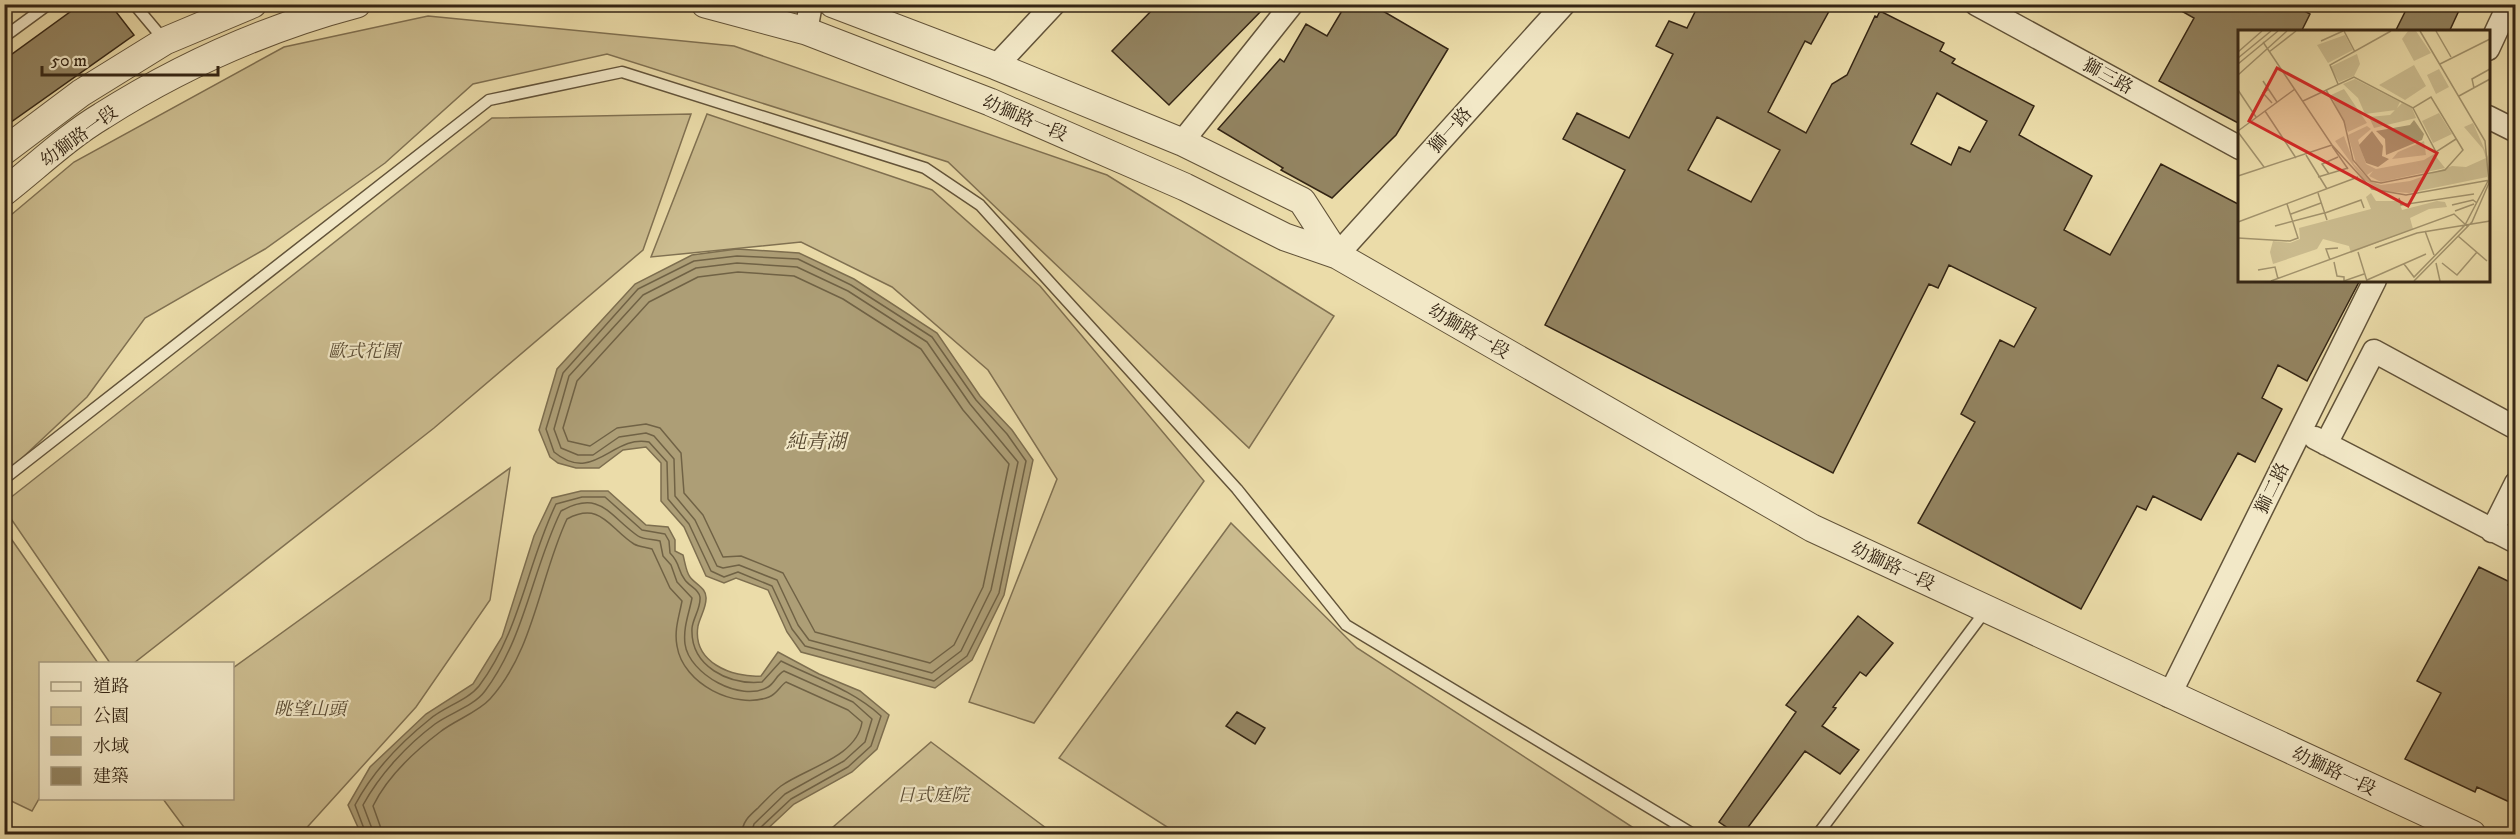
<svg xmlns="http://www.w3.org/2000/svg" width="2520" height="839" viewBox="0 0 2520 839" font-family="'IM FELL DW Pica','Noto Serif TC',serif">
  <style>
    .green { fill: #ccbd90; stroke: #807152; stroke-width: 1.5 }
    .water { fill: #ad9e76; stroke: #7d6e4f; stroke-width: 1.5 }
    .lines { fill: none; stroke-linecap: round; stroke-linejoin: round }
    .shore { stroke: #706245; stroke-width: 1.5 }
    .building { fill: #938461; stroke: #342514; stroke-width: 1.5; fill-rule: evenodd }
    .service-casing { stroke: #625339; stroke-width: 13 }
    .minor-casing { stroke: #625339; stroke-width: 25 }
    .tertiary-casing { stroke: #625339; stroke-width: 29 }
    .service { stroke: #f2e8c7; stroke-width: 10 }
    .minor { stroke: #f2e8c7; stroke-width: 22 }
    .tertiary { stroke: #f2e8c7; stroke-width: 27 }
    .labels { text-anchor: middle; stroke-width: 4.5; stroke-linejoin: round; paint-order: stroke }
    .street-label { font-size: 18px; fill: #342514; stroke: #f2e8c7 }
    .park-label { font-size: 18px; font-style: italic; fill: #5a4b33; stroke: #f2e8c7 }
    .water-label { font-size: 20px; font-style: italic; fill: #584931; stroke: #f2e8c7 }
    .inset-road { fill: none; stroke: #a2936d; stroke-width: 1.5 }
    .view { fill: #d62828; fill-opacity: 0.15; stroke: #d62828; stroke-width: 3 }
    .inset-edge { fill: none; stroke: #342514; stroke-width: 3 }
  </style>
  <rect width="100%" height="100%" fill="#ebdca9"/>
  <filter id="stains"><feTurbulence type="fractalNoise" baseFrequency=".00333" numOctaves="4"/><feColorMatrix values="0 0 0 0 .2 0 0 0 0 .09 0 0 0 0 .02 0 0 0 .5 -.17"/></filter>
  <radialGradient id="worn" r=".72"><stop offset=".6" stop-color="#630" stop-opacity="0"/><stop offset="1" stop-color="#630" stop-opacity=".3"/></radialGradient>
  <path class="green" d="M428 16 734 46 1107 175 1334 316 1249 448 948 162 607 54 473 84 385 163 265 249 145 318 87 397 5 474V220L74 162 284 47Z
    M691 114 643 250 434 428 134 663H110L5 510V502L492 118Z
    M707 114 932 190 1040 286 1204 481 1034 723 969 702 1057 479 988 370 892 287 801 242 651 257Z
    M510 468 490 600 416 707 301 834H189L163 799 232 798 233 668Z
    M1231 523 1357 648 1643 834H1178L1059 758Z
    M5 530 98 663 40 664V797L32 811 5 798Z
    M931 742 1054 834H825Z"/>
  <path class="water" d="M737 249 799 253 854 279 937 333 980 396 1012 430 1033 460 1004 595 972 660 935 688 801 652 787 632 768 590 736 578 724 583 706 576 684 527 661 501V463L646 447 623 450 599 468H576L558 463 550 457 539 430 557 369 635 284 692 255Z
    M581 491H608L646 525 668 527 675 540V551L683 555C685 562 686 572 690 577 696 585 707 588 706 599 706 608 700 617 698 626 692 662 732 678 761 676L778 652 819 674 860 691 889 715 877 749 852 772 794 804 762 834H361L348 805 370 767 426 714 473 684 502 637 534 536 552 498Z"/>
  <g class="lines">
    <path class="shore" d="M737 256 798 259 851 285 932 337 976 400 1007 434 1026 461 999 593 967 656 934 681 805 646 792 629 772 586 738 572 724 577 711 571 689 524 668 499 667 462 649 442C612 434 594 485 554 452L546 429 563 373 638 289 694 261Z
      M737 263 797 267 848 291 927 342 970 404 1018 462 991 590 961 651 932 673 809 640 798 625 777 580 739 565 723 568 717 566 695 520 675 496 674 459 654 436 646 433 619 437 593 455H578L561 448 554 429 569 376 643 295 696 268Z
      M738 272 794 276 843 299 921 349 963 410 1009 464 983 587 954 645 930 663 815 632 783 573 741 556 723 557 703 515 684 493 681 453 660 428 646 424 617 428 590 446 568 441 563 428 577 381 649 302 698 277Z
      M366 834 355 805C373 771 400 743 430 719 444 707 468 700 479 686 520 632 527 564 556 504L582 497H605L642 530 665 534 669 541 670 553C681 564 677 570 685 580 689 586 699 589 700 597 701 608 693 618 692 628 690 667 729 685 762 682L781 661C815 678 853 690 881 716L871 746 848 767 791 799 760 828 758 834
      M374 834 363 805C380 774 407 745 435 724 450 713 474 706 485 691 525 638 532 570 561 511 601 489 609 516 638 536 644 540 653 539 660 541L663 556 671 565 677 582 692 598C689 614 683 627 685 644 689 674 741 703 768 687 775 683 777 674 784 671L853 702 872 719 865 742 844 761 785 794 754 824 751 834
      M383 834 373 806C387 777 415 751 440 732 455 720 477 713 490 699 534 651 540 576 567 519 601 501 609 528 634 544 639 547 646 547 652 549L670 588 682 601C679 617 674 630 677 646 683 684 735 710 769 697 777 694 780 686 786 682L848 710 862 722C857 757 806 768 781 786 773 792 765 801 758 808 749 816 742 822 742 834"/>
  </g>
  <path class="building" d="M81 4H110L134 35 4 127V60Z
    M1158 4H1268L1169 105 1112 51Z
    M1346 4H1371L1448 49 1396 135 1332 198 1281 170 1283 168 1218 129 1280 59 1284 62 1306 24 1327 36Z
    M1699 4H1833L1811 44 1805 41 1768 112 1806 133 1832 84 1847 75 1875 16 1877 17 1880 11 1944 43 1940 51 1955 59 1952 63 2034 106 2019 135 2092 176 2064 230 2110 255 2161 164 2240 205V280H2360L2307 381 2278 365 2262 398 2282 409 2255 462 2238 453 2201 520 2153 496 2146 510 2137 506 2081 609 1918 523 1975 422 1961 414 2000 340 2014 347 2036 308 1949 265 1938 288 1929 284 1833 473 1545 325 1625 170 1563 139 1577 113 1629 138 1673 54 1656 46 1669 21 1687 28ZM1937 93 1987 121 1970 152 1959 147 1951 165 1911 144ZM1717 117 1780 150 1751 202 1688 170Z
    M2169 4H2292L2310 14 2301 32H2240V124L2159 81 2194 18Z
    M2409 4H2462L2449 32H2395Z
    M2479 567 2516 585V805L2477 787 2475 792 2405 759 2441 693 2417 681Z
    M1858 616 1893 643 1866 676 1860 672 1833 707 1836 708 1822 726 1859 750 1840 774 1805 751 1743 834H1737L1719 822 1796 712 1786 705Z
    M1237 712 1265 728 1255 744 1226 726Z"/>
  <g class="lines">
    <g class="service-casing">
      <path id="service" d="M134 4 165 41
        M4 37 49 4
        M4 479 489 100 622 72 925 168 980 205 1237 489 1346 625 1693 834
        M1818 834 1986 610"/>
    </g>
    <g class="minor-casing">
      <path id="minor" d="M1976 4 2240 148
        M806 31 811 4
        M2488 49 2509 4
        M996 66 1054 4
        M2488 117 2516 131
        M1182 142 1292 4
        M1337 255 1564 4
        M2315 438 2516 542
        M2326 444 2374 351 2516 428
        M2492 531 2516 483
        M2169 696 2375 280"/>
    </g>
    <g class="tertiary-casing">
      <path id="tertiary" d="M705 4 806 31 990 102 1185 187 1285 237 1337 255 1812 528 2472 834
        M833 4 996 66 1182 142 1302 201 1337 255
        M4 151 81 93 165 41 253 4
        M4 192C36 167 67 137 102 116 181 66 266 28 357 4"/>
    </g>
    <use href="#service" class="service"/>
    <use href="#minor" class="minor"/>
    <use href="#tertiary" class="tertiary"/>
  </g>
  <g class="labels">
    <g class="street-label">
      <text transform="translate(2108 76) rotate(29)" y="6">獅三路</text>
      <text transform="translate(1025 118) rotate(23)" y="6">幼獅路一段</text>
      <text transform="translate(1450 130) rotate(-48)" y="6">獅一路</text>
      <text transform="translate(79 136) rotate(-36)" y="6">幼獅路一段</text>
      <text transform="translate(1469 331) rotate(30)" y="6">幼獅路一段</text>
      <text transform="translate(2272 488) rotate(-64)" y="6">獅二路</text>
      <text transform="translate(1893 566) rotate(25)" y="6">幼獅路一段</text>
      <text transform="translate(2334 771) rotate(25)" y="6">幼獅路一段</text>
    </g>
    <g class="park-label">
      <text x="364" y="357">歐式花園</text>
      <text x="310" y="715">眺望山頭</text>
      <text x="933" y="801">日式庭院</text>
    </g>
    <g class="water-label">
      <text x="816" y="448">純青湖</text>
    </g>
  </g>
  <g transform="translate(2238 30)">
    <rect width="252" height="252" fill="#ebdca9"/>
    <path d="M170 1H178L193 23 176 31 164 9ZM107 5 115 20 90 33 79 15ZM119 24 122 34 116 46 101 52 92 37ZM176 35 188 56 167 70 141 55ZM201 39 211 57 198 64 189 45ZM117 49 162 72 158 80 127 84 120 68 105 54ZM106 59 129 93 110 102 93 65ZM164 73 174 78 178 88 136 98 131 87 152 85ZM201 83 214 104 195 113 184 91ZM235 93 250 127 249 147 171 163 144 161 125 149 97 111 106 106 116 134 134 152 143 155 172 151 214 136 228 137 248 128 245 119 226 97ZM129 96 133 99 120 110 128 134 138 139 186 130 196 124 207 138 143 152 131 146 135 141 129 145 118 133 110 105ZM186 111 188 125 154 129 160 122ZM133 163 138 171H161L164 180 199 171 207 172 209 177 191 179 172 188 175 199 113 223 111 216 85 209 79 219 35 234 32 222 35 211 52 213 62 209 61 198 133 179 128 167Z" fill="#ccbd90"/>
    <path d="M176 90 186 104 184 110 148 125 147 109 138 101 172 95ZM134 101 145 116 144 126 151 129 140 137 128 133 121 115Z" fill="#ad9e76"/>
    <path class="inset-road" d="M106 1 117 22M198 1 213 27M83 11 105 1M25 12 94 115 134 159 168 165 252 150M0 22 24 1M31 22 58 1M0 28 33 1M0 34 40 1M202 34 252 9M0 45 49 1M25 51 39 72M100 54 92 35 153 1M236 58 234 49 252 39M31 59 25 63 34 73M0 60 18 87M221 66 252 49M65 71 116 47 175 78 193 67 225 120 207 140 143 153 133 151 115 130 106 91 88 60M175 78 198 122 218 109M27 81 58 128M0 101 57 59M0 102 26 137M94 116 110 139M68 125 89 159M91 144 84 134 100 127M0 146 94 115M80 147 110 138M80 163 89 190M161 168 163 175 236 164M214 175 235 170 239 173M217 181 236 174M87 183 123 170 126 178M53 184 83 173M0 192 120 147M37 196 86 183M187 201 196 225M220 206 249 231M0 208 52 211 60 208 49 174M137 218 179 203 252 191M120 222 129 251M92 230 88 219 100 218M96 232 99 246 106 247V251L126 244M198 233 202 251M204 233 219 245 239 222M166 234 176 247 227 195 250 151M20 240 37 237 40 249M129 250 188 224M33 251 216 184 229 196M176 251 234 192 251 153 247 111 182 1"/>
    <path class="view" d="M39 38 199 123 170 176 11 91Z"/>
    <rect width="252" height="252" class="inset-edge"/>
  </g>
  <rect width="2520" height="839" fill="none" stroke="#ebdca9" stroke-width="24"/>
  <rect x="6" y="6" width="2508" height="827" fill="none" stroke="#342514" stroke-width="3"/>
  <rect x="12" y="12" width="2496" height="815" fill="none" stroke="#342514" stroke-width="1.5"/>
  <rect x="39" y="662" width="195" height="138" fill="#f2e8c7" stroke="#a69a7f" stroke-width="1.5"/>
  <rect x="51" y="682" width="30" height="9" fill="#f2e8c7" stroke="#a69a7f" stroke-width="1.5"/>
  <text x="93" y="692" font-size="18" fill="#342514">道路</text>
  <rect x="51" y="707" width="30" height="18" fill="#ccbd90" stroke="#a69a7f" stroke-width="1.5"/>
  <text x="93" y="722" font-size="18" fill="#342514">公園</text>
  <rect x="51" y="737" width="30" height="18" fill="#ad9e76" stroke="#a69a7f" stroke-width="1.5"/>
  <text x="93" y="752" font-size="18" fill="#342514">水域</text>
  <rect x="51" y="767" width="30" height="18" fill="#938461" stroke="#a69a7f" stroke-width="1.5"/>
  <text x="93" y="782" font-size="18" fill="#342514">建築</text>
  <path d="M42 66v9h176v-9" fill="none" stroke="#342514" stroke-width="3"/>
  <text x="51" y="66" font-size="18" fill="#342514" stroke="#f2e8c7" stroke-width="4.5" paint-order="stroke">50 m</text>
  <rect width="100%" height="100%" filter="url(#stains)"/>
  <rect width="100%" height="100%" fill="url(#worn)"/>
</svg>
